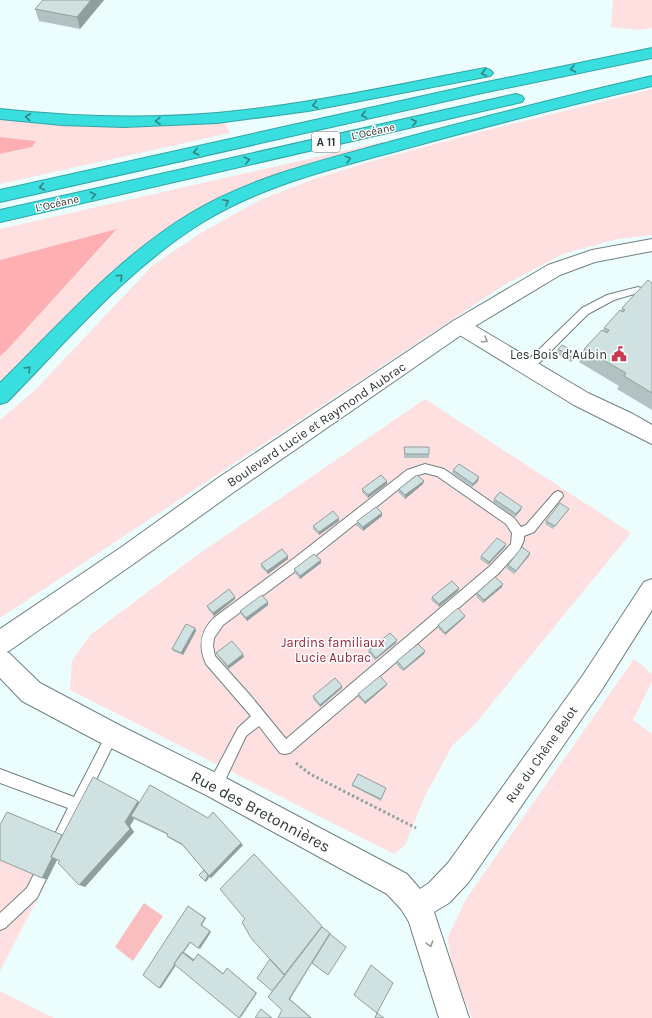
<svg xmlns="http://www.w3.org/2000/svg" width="652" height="1018" viewBox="0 0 652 1018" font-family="Karla,sans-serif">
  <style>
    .green { fill: #ffe0e1 }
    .forest { fill: #feafb2 }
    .water { fill: #fabec0 }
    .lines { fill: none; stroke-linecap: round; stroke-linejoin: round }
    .lane-casing { stroke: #708181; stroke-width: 2 }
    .street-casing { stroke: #708181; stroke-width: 2 }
    .secondary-casing { stroke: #708181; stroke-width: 2 }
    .highway-casing { stroke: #36a4a4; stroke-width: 2 }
    .path { stroke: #93a0a0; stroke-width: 3; stroke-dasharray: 2.5 2.5; stroke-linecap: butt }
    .lane { fill: #fff; fill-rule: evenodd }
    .street { fill: #fff; fill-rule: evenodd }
    .secondary { fill: #fff; fill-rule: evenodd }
    .highway { fill: #39dede; fill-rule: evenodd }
    .wall { fill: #b2c2c2 }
    .shaded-wall { fill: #919e9e }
    .building { fill: #cfe2e1; stroke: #919e9e }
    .oneway { stroke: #348282 }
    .oneway2 { stroke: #989b9b }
    .labels { text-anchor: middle; stroke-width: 3; stroke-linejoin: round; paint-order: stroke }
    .far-street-label { font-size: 11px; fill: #303737; stroke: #fff }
    .shield { fill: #fff; stroke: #6e7373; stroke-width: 1 }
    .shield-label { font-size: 12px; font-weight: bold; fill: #303737 }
    .poi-label { font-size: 13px; fill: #303737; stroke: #fff; text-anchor: end }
    .street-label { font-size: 13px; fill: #303737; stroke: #fff }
    .park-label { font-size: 13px; fill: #942437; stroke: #fff }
    .near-street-label { font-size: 16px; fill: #303737; stroke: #fff }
  </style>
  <rect width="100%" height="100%" fill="#ebfdfd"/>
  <path class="green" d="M613 0H652V28L640 30 611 27Z
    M652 89V235L618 239 563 254 506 284 0 618V420L36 389 153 265 204 231 262 199 314 179 380 159 480 132Z
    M0 118 29 122 128 127 225 122 230 133 0 184V154L32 147 35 141 0 137Z
    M382 142H387L295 169 241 188 199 208 153 239 0 385V356L117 230 0 260V229Z
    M425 399 631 533 475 724 452 746 425 796 405 845 394 854 70 690 72 661 90 635 193 558Z
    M634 659 652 674V681L633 720 652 734V1018H472L452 967 448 937 466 899Z
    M0 860 47 880 0 971Z
    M0 991 54 1018H0Z"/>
  <path class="forest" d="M0 137 36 141 32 147 0 154Z
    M117 229 6 351 0 356V260Z"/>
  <path class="water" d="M144 903 163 916 133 961 115 947Z"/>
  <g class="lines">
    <g class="lane-casing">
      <path id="lane" d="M638 287 641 288 643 290 641 292 614 300 588 314 533 369H525L524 366 525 363 582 308 607 295Z
        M425 464 444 469 514 518 521 527 526 525 554 493 558 491 562 493 563 496 534 532 524 536V540L519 551 498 574 359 694 290 753 285 754 280 753 259 726 246 736 220 791 215 793 210 791 208 786 210 781 238 728 251 716 206 664C198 646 200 631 215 617L297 556 407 470ZM425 473 437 476 506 524 512 533 511 544 490 566 286 739 250 695 215 656 213 646 214 638 223 625 305 564 415 476Z
        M112 729 116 731 118 735 66 841 61 843 56 841 54 836 68 808 0 783V769L74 797 108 731Z
        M40 870 45 872 47 877 37 898 5 928 0 930V913L27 888 35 872Z"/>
    </g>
    <g class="street-casing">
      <path id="street" d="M460 319 467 321 588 393 633 414 652 425V444L574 405 453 331 450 326 453 321Z
        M652 579V610L601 691 468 883 449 903 434 912 469 1018H439L409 922 401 909 387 894 206 795 103 744 22 701 0 678V649L9 653 40 683 121 726 224 777 407 874 420 889 429 883 448 863 583 675 644 582Z"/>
    </g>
    <g class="secondary-casing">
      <path id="secondary" d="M652 239V251L595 262 560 275 467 331 234 492 139 560 9 651 0 654V629L123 546 218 478 453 321 548 265 592 250Z"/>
    </g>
    <g class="highway-casing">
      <path id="highway" d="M652 48V58L482 93 0 202V190L482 83Z
        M485 68 490 70 493 73 490 76 308 111 217 123 124 127 62 125 0 119V109C72 117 145 119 217 113 307 105 396 85 485 68Z
        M652 76V86C569 105 487 126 404 149 336 168 265 184 203 222 128 268 69 339 7 402L0 404V383C60 324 118 257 191 213 253 176 324 160 393 141 479 118 565 96 652 76Z
        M516 94 522 96 524 99 522 102 0 222V210Z"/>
    </g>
    <path class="path" d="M296 763 310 774 416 828"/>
    <use href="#lane" class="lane"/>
    <use href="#street" class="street"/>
    <use href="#secondary" class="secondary"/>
    <use href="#highway" class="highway"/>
  </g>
  <path class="wall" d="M43 0H104L80 29 39 21 35 9Z
    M652 283V410L617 389 619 386 579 362 584 349 603 331 604 328 621 311 622 308Z
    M558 349 577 353 576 357 571 362 556 353Z
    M404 447 429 454V458H404Z
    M453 470 478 481 472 487 452 473Z
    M387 481V484L368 498 362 492V489Z
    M424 481 423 484 405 499 398 492 399 489Z
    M494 499 521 510 515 517 493 502Z
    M569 509 567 512 553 529 545 524 546 521Z
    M382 516 363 531 356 525 357 521Z
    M339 521 319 535 313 529V526Z
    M505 547 488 565 480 559 481 556Z
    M530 553 529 556 514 574 506 568 508 565Z
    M288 559 268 574 261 567V564Z
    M321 563 300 579 294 572V569Z
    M502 587 483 603 476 596 477 593Z
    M459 588 458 591 439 607 431 600 432 597Z
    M235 599 214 616 208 609 207 606Z
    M268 602V605L247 621 241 614 240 611Z
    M464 618 445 635 438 628V625Z
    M195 628 196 631 183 655 173 651 172 649Z
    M397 640 396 643 375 660 368 653 369 650Z
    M216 653 244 657 228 669 217 655Z
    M424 654 403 671 396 664 397 661Z
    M386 686 365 704 358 697V694Z
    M342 688 320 707 313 699V696Z
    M352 785 386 788 381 801 352 786Z
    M140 802 243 845 211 878 209 876 206 882 204 870 183 846 169 838 167 836 168 835 134 819 130 826 134 832 85 887 60 861 57 860 47 880 62 835Z"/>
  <path class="shaded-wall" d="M91 0H104L80 29 77 17Z
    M577 353 576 357 571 362 573 358Z
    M479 477 478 481 472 487 473 484Z
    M387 481V484L368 498V495Z
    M424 481 423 484 405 499V495Z
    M522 507 521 510 515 517 516 514Z
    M382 513V516L363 531V527Z
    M339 518V521L319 535V532Z
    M506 544 505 547 488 565 489 562Z
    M530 553 529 556 514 574 516 571Z
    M288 556V559L268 574 267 571Z
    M321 560V563L300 579V576Z
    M503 584 502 587 483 603 484 600Z
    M459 588 458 591 439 607V604Z
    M235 597V599L214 616 213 613Z
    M268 602V605L247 621 246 618Z
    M465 616 464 618 445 635V633Z
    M195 628 196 631 183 655 181 653Z
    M397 640 396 643 375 660 376 658Z
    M425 651 424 654 403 671 404 669Z
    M243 654 244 657 228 669V666Z
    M387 684 386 686 365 704V702Z
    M342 686V688L320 707V705Z
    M138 801 143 805 131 816 134 819 130 826 134 832 85 887 79 885 125 822Z
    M63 835 68 838 47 880 42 878Z
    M241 843 243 845 211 878 209 876Z
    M209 875 210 876 206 882 205 881Z
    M188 906 206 918 202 925 211 932 200 949 198 948 201 925Z
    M330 934 290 999 312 1018H311L289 999Z
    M190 942H191L184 952 196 961H193L184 953 161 988H159Z
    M198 954 200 955 224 974H223Z
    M227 968 228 969 257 993 241 1017 239 1018Z"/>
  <path class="building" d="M43 0H91L77 17 35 9Z
    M648 280 652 283V393L624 376 626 373 584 349 602 330 607 333 609 330 604 328 620 310 623 312 625 310 622 308Z
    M562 345 577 353 573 358 558 349Z
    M404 447H429V454H405Z
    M459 464 479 477 473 484 453 470Z
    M381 475 387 481 368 495 362 489Z
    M417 475 424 481 405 495 399 489Z
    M500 492 522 507 516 514 494 499Z
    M560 503 569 509 555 526 546 521Z
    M376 507 382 513 363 527 357 521Z
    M333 511 339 518 319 532 313 526Z
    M497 538 506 544 489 562 481 556Z
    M522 547 530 553 516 571 508 565Z
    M282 549 288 556 267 571 261 564Z
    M314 554 321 560 300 576 294 569Z
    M495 577 503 584 484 600 477 593Z
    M452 581 459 588 439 604 432 597Z
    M229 589 235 597 213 613 207 606Z
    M262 595 268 602 246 618 240 611Z
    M458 608 465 616 445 633 438 625Z
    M186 624 195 628 181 653 172 649Z
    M390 633 397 640 376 658 369 650Z
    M232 641 243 654 228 666 216 653Z
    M418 644 425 651 404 669 397 661Z
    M380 676 387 684 365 702 358 694Z
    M335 678 342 686 320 705 313 696Z
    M358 774 386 788 381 799 352 785Z
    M93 777 138 801 125 822 130 829 79 885 58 863 60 861 51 857Z
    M150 785 208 818 213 812 241 843 209 876 182 844 167 836 168 834 131 816Z
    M7 812 62 835 51 857 52 858 42 878 0 860V825Z
    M254 854 322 926 284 975 251 938 242 922 245 919 220 889Z
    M204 870 208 875 205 881 199 875Z
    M188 906 205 918 201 925 210 931 198 948 190 942 174 964H175L159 988 143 975Z
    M322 927 330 933 289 999 311 1018H278L282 1010 268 997Z
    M330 934 346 947 328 975 312 963Z
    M182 952 193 961 198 954 223 974 227 968 256 993 239 1018 174 964Z
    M270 959 285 975 272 991 257 978Z
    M371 965 393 983 377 1013 354 995Z
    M261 1009 272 1018H255Z
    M377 1013 384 1018H375Z"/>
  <defs><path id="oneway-chevron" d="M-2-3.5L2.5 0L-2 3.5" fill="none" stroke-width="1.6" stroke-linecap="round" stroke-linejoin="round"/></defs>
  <g class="oneway">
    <use href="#oneway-chevron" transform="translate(573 69) rotate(168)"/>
    <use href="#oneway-chevron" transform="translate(484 73) rotate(170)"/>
    <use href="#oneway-chevron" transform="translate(315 105) rotate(170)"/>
    <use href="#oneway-chevron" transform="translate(364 115) rotate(167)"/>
    <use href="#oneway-chevron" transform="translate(28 117) rotate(-174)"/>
    <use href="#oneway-chevron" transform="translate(158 121) rotate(179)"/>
    <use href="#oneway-chevron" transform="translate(414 122) rotate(-13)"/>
    <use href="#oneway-chevron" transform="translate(196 152) rotate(167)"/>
    <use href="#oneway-chevron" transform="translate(348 159) rotate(-15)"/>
    <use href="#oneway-chevron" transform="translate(247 160) rotate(-13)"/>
    <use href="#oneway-chevron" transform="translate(42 187) rotate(167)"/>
    <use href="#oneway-chevron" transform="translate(93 195) rotate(-13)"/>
    <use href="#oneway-chevron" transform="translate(226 202) rotate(-26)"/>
    <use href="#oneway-chevron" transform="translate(120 277) rotate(-43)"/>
    <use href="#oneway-chevron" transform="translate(28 369) rotate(-45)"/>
  </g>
  <g class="oneway2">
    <use href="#oneway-chevron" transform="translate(485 340) rotate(30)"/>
    <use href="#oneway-chevron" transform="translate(430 944) rotate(72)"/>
  </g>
  <defs>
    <g id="civic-bare" transform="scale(1.2)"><path d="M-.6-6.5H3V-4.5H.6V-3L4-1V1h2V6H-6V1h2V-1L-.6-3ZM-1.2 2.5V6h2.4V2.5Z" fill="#c8384f" stroke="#fff" stroke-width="2.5" paint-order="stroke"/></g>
  </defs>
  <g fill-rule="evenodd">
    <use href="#civic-bare" x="619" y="354"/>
  </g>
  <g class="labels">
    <g class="far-street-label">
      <text transform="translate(373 131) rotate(-13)" y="4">L’Océane</text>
      <text transform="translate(57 203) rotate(-13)" y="4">L’Océane</text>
    </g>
    <rect class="shield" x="312" y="132" width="28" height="20" rx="3"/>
    <g class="shield-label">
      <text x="326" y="146">A 11</text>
    </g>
    <g class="poi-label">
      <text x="607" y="359">Les Bois d’Aubin</text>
    </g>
    <g class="street-label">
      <text transform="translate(316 424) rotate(-34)" y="5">Boulevard Lucie et Raymond Aubrac</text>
      <text transform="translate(541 754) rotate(-55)" y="5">Rue du Chêne Belot</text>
    </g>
    <g class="park-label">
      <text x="333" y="647">Jardins familiaux<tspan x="333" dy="15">Lucie Aubrac</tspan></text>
    </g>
    <g class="near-street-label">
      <text transform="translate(261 811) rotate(28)" y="6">Rue des Bretonnières</text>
    </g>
  </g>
</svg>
